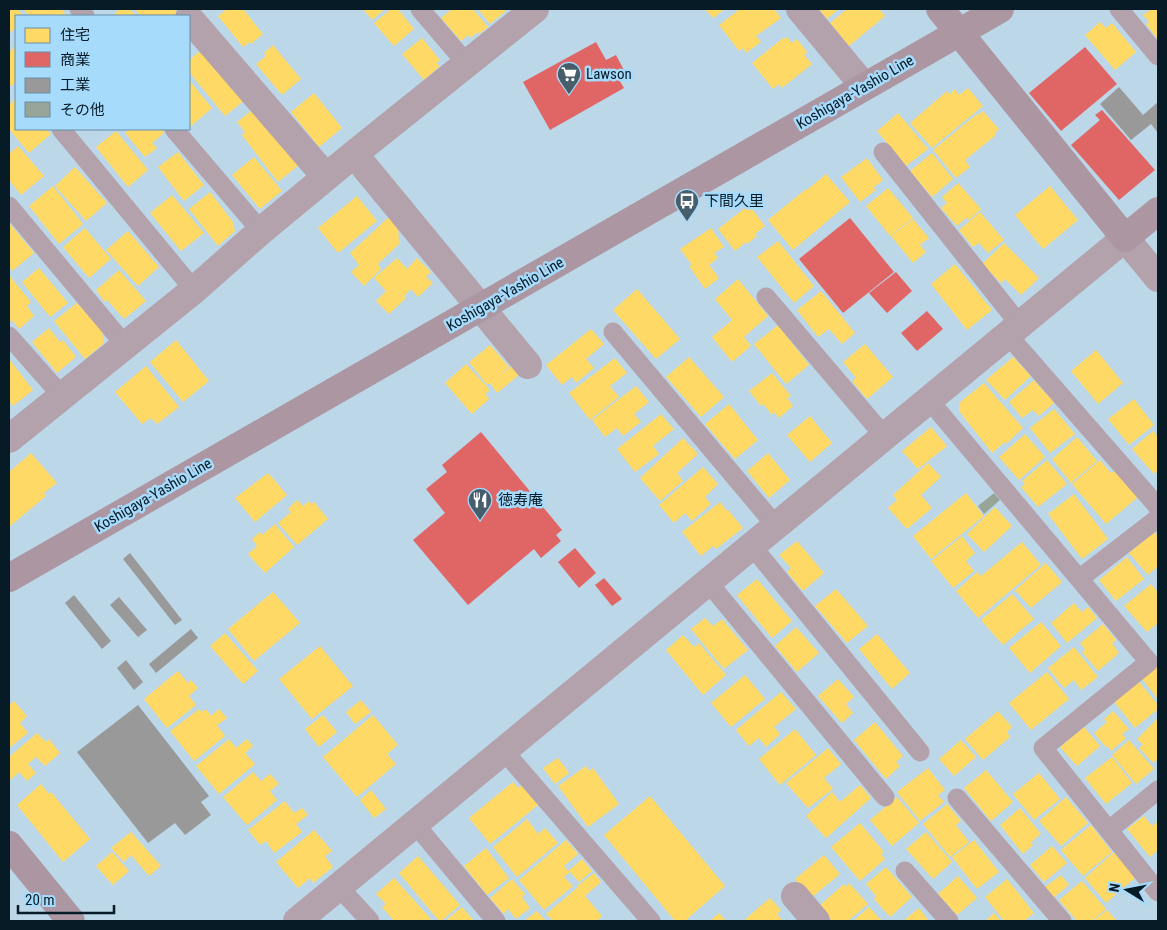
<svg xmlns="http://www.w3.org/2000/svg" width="1167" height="930" viewBox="0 0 1167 930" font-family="'Roboto Condensed','Noto Sans JP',sans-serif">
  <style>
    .homes { fill: #ffd966 }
    .shops { fill: #e06666 }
    .industry { fill: #999 }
    .building { fill: #96a598 }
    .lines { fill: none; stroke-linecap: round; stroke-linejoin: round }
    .lane { stroke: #b3a1ac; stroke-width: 19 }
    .street { stroke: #b3a1ac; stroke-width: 28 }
    .secondary { stroke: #ac96a2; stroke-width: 28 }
    .labels { text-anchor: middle; stroke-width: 5; stroke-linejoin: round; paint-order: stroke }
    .poi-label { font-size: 15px; fill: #071b27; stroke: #a7dbfc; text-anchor: start }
    .street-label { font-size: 15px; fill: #071b27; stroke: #a7dbfc }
  </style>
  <rect width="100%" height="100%" fill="#bbd7e8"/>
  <path class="homes" d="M9 9H18L23 16H16V28L9 33Z
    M23 9H61L67 16H29Z
    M120 9H130L136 16H112Z
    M134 9H174L180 16H141Z
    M227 9H243L263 34 251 44 250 42 243 47 218 16Z
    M363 9H385L372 20Z
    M391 9H398L414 29 394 46 374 23Z
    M452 9H473L488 27 479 34 478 32 470 38 468 35 461 41 441 18Z
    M478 9H504L506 11 490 24Z
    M705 9H725L713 18Z
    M740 9H774L781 18 756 36 761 42 746 53 743 48 739 51 719 25Z
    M819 9H839L827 19Z
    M847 9H879L885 16 849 46 830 23Z
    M1151 9H1158V40L1146 24 1149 22 1143 15Z
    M1100 22 1106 28 1112 23 1136 52 1115 70 1085 35Z
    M787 37 792 43 797 39 807 52 804 55 812 64 782 88 779 84 773 89 752 63 783 38 784 39Z
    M422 38 440 60 436 63 440 66 424 80 402 54Z
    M273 45 301 79 282 95 256 64 266 56 264 53Z
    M16 46V82L11 86 9 84V52Z
    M204 48 246 99 225 116 189 72V60Z
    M189 80 212 108 191 126 189 124Z
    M968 88 983 106 932 148 910 123 947 91 950 94 955 89 959 95Z
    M314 93 342 128 319 147 291 112Z
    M16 98V129H46L51 134 29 153 9 129V105Z
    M256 107 300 164 278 182 242 135 245 132 237 122Z
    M983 111 999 129 995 133 996 135 965 160 970 167 956 178 933 150 977 114 978 115Z
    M898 113 928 149 906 166 877 131Z
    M129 129H161L164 133 152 143 157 148 145 157 125 133Z
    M116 131 148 170 128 187 96 147Z
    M18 146 44 176 21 195 9 180V154Z
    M178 152 204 185 184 201 158 167Z
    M932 153 953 179 932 197 910 171Z
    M254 157 282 191 260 209 232 175Z
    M867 158 883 180 873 188 876 190 860 202 841 177Z
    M75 167 107 203 86 221 55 186Z
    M826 174 850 202 793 250 768 220 806 189 807 190Z
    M958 183 981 209 969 220 966 218 957 226 941 208 947 203 942 197Z
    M53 186 83 224 59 244 29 206Z
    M1050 186 1078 220 1043 249 1015 215Z
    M888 188 913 218 890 236 866 206Z
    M210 192 233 222 235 231 218 246 189 209Z
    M172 195 204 233 181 251 150 213Z
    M357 196 377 221 338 253 318 228Z
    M749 205 765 226 755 234 757 236 747 244 746 242 735 251 718 229Z
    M980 212 1004 240 988 253 979 243 973 247 959 230Z
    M390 216 398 224 399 244 378 264 381 269 364 286 351 272 359 265 350 253Z
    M913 219 929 238 920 245 926 252 913 263 891 236Z
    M10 224 34 253 12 271 9 266V225Z
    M85 228 111 259 89 278 63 247Z
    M711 228 724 247 714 253 718 258 709 265 719 278 705 289 689 266 692 265 680 249Z
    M128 231 159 267 138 286 106 250Z
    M778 241 814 286 794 303 757 257Z
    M1004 243 1039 278 1021 295 1005 279 1001 283 982 264Z
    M397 258 407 269 417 258 431 272 426 277 433 283 418 297 411 289 404 296 406 298 389 314 376 301 386 291 374 278Z
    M955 264 992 310 967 330 931 284Z
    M39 268 68 303 50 317 22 282Z
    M119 270 146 301 124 319 107 300 105 302 96 290Z
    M9 275 31 302 27 306 34 316 19 329 12 320 10 322 9 321Z
    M738 279 768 316 744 337 751 346 732 362 712 337 732 320 715 299Z
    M637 289 680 339 656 359 613 310Z
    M821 291 855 333 842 344 829 329 818 337 797 310Z
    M77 303 104 333 102 335 104 339 103 344 85 359 54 321Z
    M778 325 809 365 786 384 754 344Z
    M49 328 60 342 63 340 76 357 57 373 32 342Z
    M591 329 604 344 586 359 594 368 576 383 572 377 562 385 546 365Z
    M176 340 209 381 183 402 150 362Z
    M865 344 893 377 867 399 852 381 856 378 843 362Z
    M490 345 509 367 498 377 513 365 520 374 497 393 490 383 487 385 469 362Z
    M1096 350 1123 383 1098 404 1071 371Z
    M689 357 724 397 701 417 666 377Z
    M1013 357 1031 376 1005 400 986 380Z
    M615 358 627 373 610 386 619 397 590 420 569 393Z
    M9 359 33 390 13 406 9 401Z
    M466 364 490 390 485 394 489 399 472 414 445 383Z
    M146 366 179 407 157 424 151 418 142 424 115 392Z
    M772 373 791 396 787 398 793 406 779 418 774 412 772 415 763 404 761 406 749 391Z
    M1034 380 1046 394 1049 392 1056 401 1039 416 1033 410 1022 418 1009 402Z
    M984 383 1023 428 1006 444 1005 442 992 453 959 411V403Z
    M636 386 649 402 634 414 641 422 623 436 617 428 605 437 592 420Z
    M1134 399 1154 425 1129 445 1108 419Z
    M729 404 758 440 735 459 705 424Z
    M1054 409 1075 434 1050 453 1030 428Z
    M661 414 674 429 653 446 659 454 635 472 617 449Z
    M810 416 832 443 810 462 787 435Z
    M931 427 947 446 918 469 902 451Z
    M1153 431 1158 437V470L1154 474 1132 449Z
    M1025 434 1045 457 1019 480 999 457Z
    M1077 437 1097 461 1071 483 1052 459Z
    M683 438 698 454 677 473 683 481 660 501 640 478Z
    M31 453 57 483 44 493 46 496 9 527V472Z
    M768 453 790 480 769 498 747 471Z
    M1047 460 1067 484 1038 507 1021 487 1025 484 1022 481Z
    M1100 460 1111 473 1115 471 1138 497 1106 524 1072 484Z
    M928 463 941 477 921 495 932 508 907 529 888 508 897 500 893 495Z
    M703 467 718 484 705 497 711 504 692 521 685 513 674 523 659 505Z
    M268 473 270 476H271L287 495 255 522 235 498Z
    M966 493 984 516 931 559 913 536Z
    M1074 494 1108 539 1082 559 1048 514Z
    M297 500 303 506 309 501 311 504 314 502 328 519 297 545 278 523 291 512 288 509Z
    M720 502 727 511 728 510 743 528 716 549 713 546 701 556 682 532Z
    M995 507 1012 526 984 552 967 534Z
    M275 524 294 547 265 573 248 554 257 546 252 539 260 532 262 535Z
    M1154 532 1158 536V566L1148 575 1129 553Z
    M962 536 975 553 966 561 974 571 953 588 931 561Z
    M797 541 824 573 803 591 787 572 791 568 779 555Z
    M1022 542 1041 565 978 618 956 591 977 572 981 576Z
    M1127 557 1144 579 1116 601 1099 580Z
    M1046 563 1062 582 1031 608 1015 590Z
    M757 579 792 621 772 638 737 595Z
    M1151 584 1158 592V623L1147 632 1124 606Z
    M836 589 868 626 847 643 815 606Z
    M273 592 300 623 254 661 228 629Z
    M1012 594 1034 619 1003 645 981 620Z
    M1074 603 1082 612 1088 607 1097 618 1067 643 1051 623Z
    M705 618 713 626 722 619 748 650 724 669 691 629Z
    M1041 622 1061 646 1030 673 1009 648Z
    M1103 624 1116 640 1112 643 1119 653 1098 671 1082 652 1085 650 1080 643Z
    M796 627 819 653 797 672 775 646Z
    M225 633 258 671 243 684 210 646Z
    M877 634 910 673 892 689 859 649Z
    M683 635 694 647 699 643 726 675 703 695 666 650Z
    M320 646 353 686 312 719 279 679Z
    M1074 647 1098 677 1081 690 1074 680 1064 688 1048 668Z
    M1158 663V699L1141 678Z
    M178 671 188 683 191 680 198 688 189 696 196 705 167 728 144 699Z
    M1047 672 1069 699 1031 730 1009 703Z
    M745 675 765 699 731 727 711 703Z
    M838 679 854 697 846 704 853 713 842 723 818 696Z
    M1137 679 1158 705V709L1135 728 1112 699Z
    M781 692 796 709 774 727 780 734 766 747 759 738 749 746 736 730Z
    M361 700 371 712 355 724 346 712Z
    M14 701 27 716 20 723 28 733 9 748V705Z
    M199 709 202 712 206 709 211 716 219 709 227 718 217 725 225 736 194 761 170 731Z
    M998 711 1012 727 1007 732 1010 737 983 760 965 739Z
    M1113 711 1129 729 1122 734 1126 738 1111 751 1108 746 1106 747 1094 733 1107 722 1104 719Z
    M323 715 337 732 319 747 305 729Z
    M373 715 398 745 387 754 396 764 357 797 323 757Z
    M1158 718V758L1153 763 1139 748 1143 745 1137 739Z
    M875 722 903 756 896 762 900 766 886 779 854 740Z
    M1084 727 1100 746 1077 766 1060 747Z
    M795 729 816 755 780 785 759 759Z
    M37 733 46 742 49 739 60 753 45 766 36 757 28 764 36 773 27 781 19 772 9 781V757Z
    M229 739 236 748 247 739 253 746 245 753 255 764 219 794 196 766Z
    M961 740 976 757 954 776 939 759Z
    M1129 740 1154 769 1136 784 1112 755Z
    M828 748 841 764 824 778 833 789 808 808 786 783Z
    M1112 757 1132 783 1106 804 1085 778Z
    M558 758 569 773 555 784 543 768Z
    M586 766 589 771 593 768 619 804 588 827 558 786Z
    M928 768 945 790 938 795 944 802 920 821 897 792Z
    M986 770 1013 802 991 821 964 788Z
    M253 772 261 781 270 774 279 784 270 791 277 800 247 825 223 797Z
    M1039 773 1060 799 1034 820 1013 794Z
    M513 782 518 788 522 785 538 805 490 844 469 818Z
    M41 784 49 794 51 792 90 839 63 862 17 805Z
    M860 785 871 798 826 838 806 816 832 792 840 802Z
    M371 790 386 809 374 818 360 800Z
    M650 796 725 886 687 919 689 921H675L604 835Z
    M897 797 919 823 892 846 870 820Z
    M1066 797 1088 823 1061 846 1039 821Z
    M285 801 294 813 302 808 308 815 296 824 302 832 274 853 266 841 260 845 248 830Z
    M947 804 961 821 956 825 969 842 950 857 923 824Z
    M1020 808 1041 834 1031 842 1033 845 1023 854 1000 825Z
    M1144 816 1152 826 1158 821V850L1150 857 1127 829Z
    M527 819 538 834 545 828 558 843 517 877 493 847Z
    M860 823 884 852 881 854 885 859 860 881 831 847Z
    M1091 825 1112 852 1083 876 1061 850Z
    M314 830 332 851 325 856 333 867 313 883 310 878 298 888 276 862Z
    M131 832 161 866 149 876 131 855 124 862 111 848Z
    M926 832 952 862 933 879 906 849Z
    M566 840 578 854 564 866 568 871 582 859 592 871 579 882 570 872 564 877 573 886 544 910 519 880Z
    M974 840 999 872 977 889 952 857Z
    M1052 846 1067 863 1044 882 1030 865Z
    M486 848 509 878 487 895 464 866Z
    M112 852 129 871 113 885 96 866Z
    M1114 852 1136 877 1106 903 1085 878Z
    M824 855 840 874 811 898 795 879Z
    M418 856 460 905 441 921H439L399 873Z
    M886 867 912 897 890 917 874 899 876 896 866 884Z
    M594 873 601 882 585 896 602 916 597 921H553L546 914 578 887 577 886Z
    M1061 875 1069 885 1053 898 1045 887Z
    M958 876 977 898 957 915 938 894Z
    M394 878 431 919 428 921H394L382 907 386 904 376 894Z
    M512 879 525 894 522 897 530 908 516 919 508 909 504 914 490 898Z
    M1007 879 1034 913 1024 921H1004L985 897Z
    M1082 881 1106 909 1092 921H1077L1059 900Z
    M849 883 868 904 848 921H832L819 906 844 884 846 887Z
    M770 898 781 910 777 914 783 921H743Z
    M462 907 474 921H445Z
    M869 907 882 921H853Z
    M919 908 929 921H903Z
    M1107 910 1116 920 1114 921H1093Z
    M537 911 546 921H524Z
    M719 913 726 921H710Z
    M994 913 1001 921H985Z"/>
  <path class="shops" d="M596 42 606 60 616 55 626 74 618 78 624 88 550 130 523 82Z
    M1085 47 1117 84 1061 131 1029 93Z
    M1102 110 1155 170 1119 200 1071 145 1100 120 1095 115Z
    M850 218 894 272 843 313 799 259Z
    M896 272 912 291 887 313 869 293Z
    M927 311 943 329 917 351 901 333Z
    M481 432 562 530 556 535 561 541 541 558 534 549 468 605 413 540 445 513 426 489 447 472 442 465Z
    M575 548 596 573 579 588 558 562Z
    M604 578 622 599 612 606 595 585Z"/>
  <path class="industry" d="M1119 87 1143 115 1158 102V133L1151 124 1131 140 1100 104Z
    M130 553 182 620 175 625 123 559Z
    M74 595 111 641 102 649 65 603Z
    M119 597 147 630 138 637 110 605Z
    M191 629 198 638 156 673 149 664Z
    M126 660 143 682 134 690 117 668Z
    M138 705 209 796 201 802 211 815 185 835 175 823 148 843 77 752Z"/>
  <path class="building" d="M994 493 1000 500 984 514 978 506Z"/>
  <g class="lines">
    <path class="lane" d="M79 9 85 16
      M420 9 467 64
      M1119 9 1158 56
      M61 129 194 290
      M174 129 261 231
      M883 152 1020 325
      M9 206 125 345
      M766 297 885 437
      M613 332 776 526
      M1008 335 1158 507
      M9 336 62 396
      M929 400 1149 662 1043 748 1158 892
      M752 546 920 752
      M1079 579 1158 518
      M708 582 885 797
      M504 751 651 921
      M957 798 1062 921
      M415 824 496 921
      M1109 830 1158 790
      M905 871 949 921
      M339 887 370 921"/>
    <path class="street" d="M800 9 864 86
      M189 18 326 177
      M354 154 528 365
      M9 439 194 290 261 231 354 154 535 9
      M795 896 816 921
      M297 921 1125 238 1158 278"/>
    <path class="secondary" d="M940 9 1125 238 1158 211
      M9 578 1000 9
      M9 845 71 921"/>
  </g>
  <defs>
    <g id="supermarket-pin" transform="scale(1.25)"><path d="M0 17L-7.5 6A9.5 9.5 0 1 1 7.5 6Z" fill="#465d6b" stroke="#a7dbfc"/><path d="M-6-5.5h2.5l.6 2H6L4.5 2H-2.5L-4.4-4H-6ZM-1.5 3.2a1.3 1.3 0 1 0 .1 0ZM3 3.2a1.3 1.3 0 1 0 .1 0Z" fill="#fff"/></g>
    <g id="bus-pin" transform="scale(1.25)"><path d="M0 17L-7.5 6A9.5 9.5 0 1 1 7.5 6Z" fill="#465d6b" stroke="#a7dbfc"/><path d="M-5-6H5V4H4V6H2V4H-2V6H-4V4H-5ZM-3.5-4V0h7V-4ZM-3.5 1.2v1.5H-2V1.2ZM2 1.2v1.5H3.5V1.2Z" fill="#fff"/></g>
    <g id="restaurant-pin" transform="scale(1.25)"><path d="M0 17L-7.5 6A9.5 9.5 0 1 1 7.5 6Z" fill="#465d6b" stroke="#a7dbfc"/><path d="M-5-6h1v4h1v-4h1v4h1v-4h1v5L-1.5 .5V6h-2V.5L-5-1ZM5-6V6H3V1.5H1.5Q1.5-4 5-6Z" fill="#fff"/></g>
  </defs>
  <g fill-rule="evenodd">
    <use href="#supermarket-pin" x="569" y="74"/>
    <use href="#bus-pin" x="687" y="201"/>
    <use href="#restaurant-pin" x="480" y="500"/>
  </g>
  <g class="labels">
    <g class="poi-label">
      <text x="586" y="79">Lawson</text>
      <text x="704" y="206">下間久里</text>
      <text x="498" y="505">徳寿庵</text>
    </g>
    <g class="street-label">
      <text transform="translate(855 92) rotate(-30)" y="5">Koshigaya-Yashio Line</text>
      <text transform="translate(505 294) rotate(-30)" y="5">Koshigaya-Yashio Line</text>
      <text transform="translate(153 495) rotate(-30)" y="5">Koshigaya-Yashio Line</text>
    </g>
  </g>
  <rect width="1167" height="930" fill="none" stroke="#071b27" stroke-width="20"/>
  <rect x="15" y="15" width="175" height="115" fill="#a7dbfc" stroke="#678ea7"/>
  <rect x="25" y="28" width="25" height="15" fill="#ffd966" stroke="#678ea7"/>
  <text x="60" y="40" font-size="15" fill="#071b27">住宅</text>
  <rect x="25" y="52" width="25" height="15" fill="#e06666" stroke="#678ea7"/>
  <text x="60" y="65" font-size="15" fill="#071b27">商業</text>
  <rect x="25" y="78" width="25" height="15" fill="#999999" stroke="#678ea7"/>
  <text x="60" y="90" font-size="15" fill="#071b27">工業</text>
  <rect x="25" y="102" width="25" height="15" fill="#96a598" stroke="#678ea7"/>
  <text x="60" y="115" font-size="15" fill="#071b27">その他</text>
  <g transform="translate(1127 890) rotate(280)" stroke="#a7dbfc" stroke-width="4" paint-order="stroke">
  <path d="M0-4L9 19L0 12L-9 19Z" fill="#071b27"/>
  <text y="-8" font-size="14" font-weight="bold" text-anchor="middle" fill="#071b27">N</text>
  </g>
  <path d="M18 905v8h96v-8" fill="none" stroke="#071b27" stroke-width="2.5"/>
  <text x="25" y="905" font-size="15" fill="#071b27" stroke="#a7dbfc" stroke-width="4" paint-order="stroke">20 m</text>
</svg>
